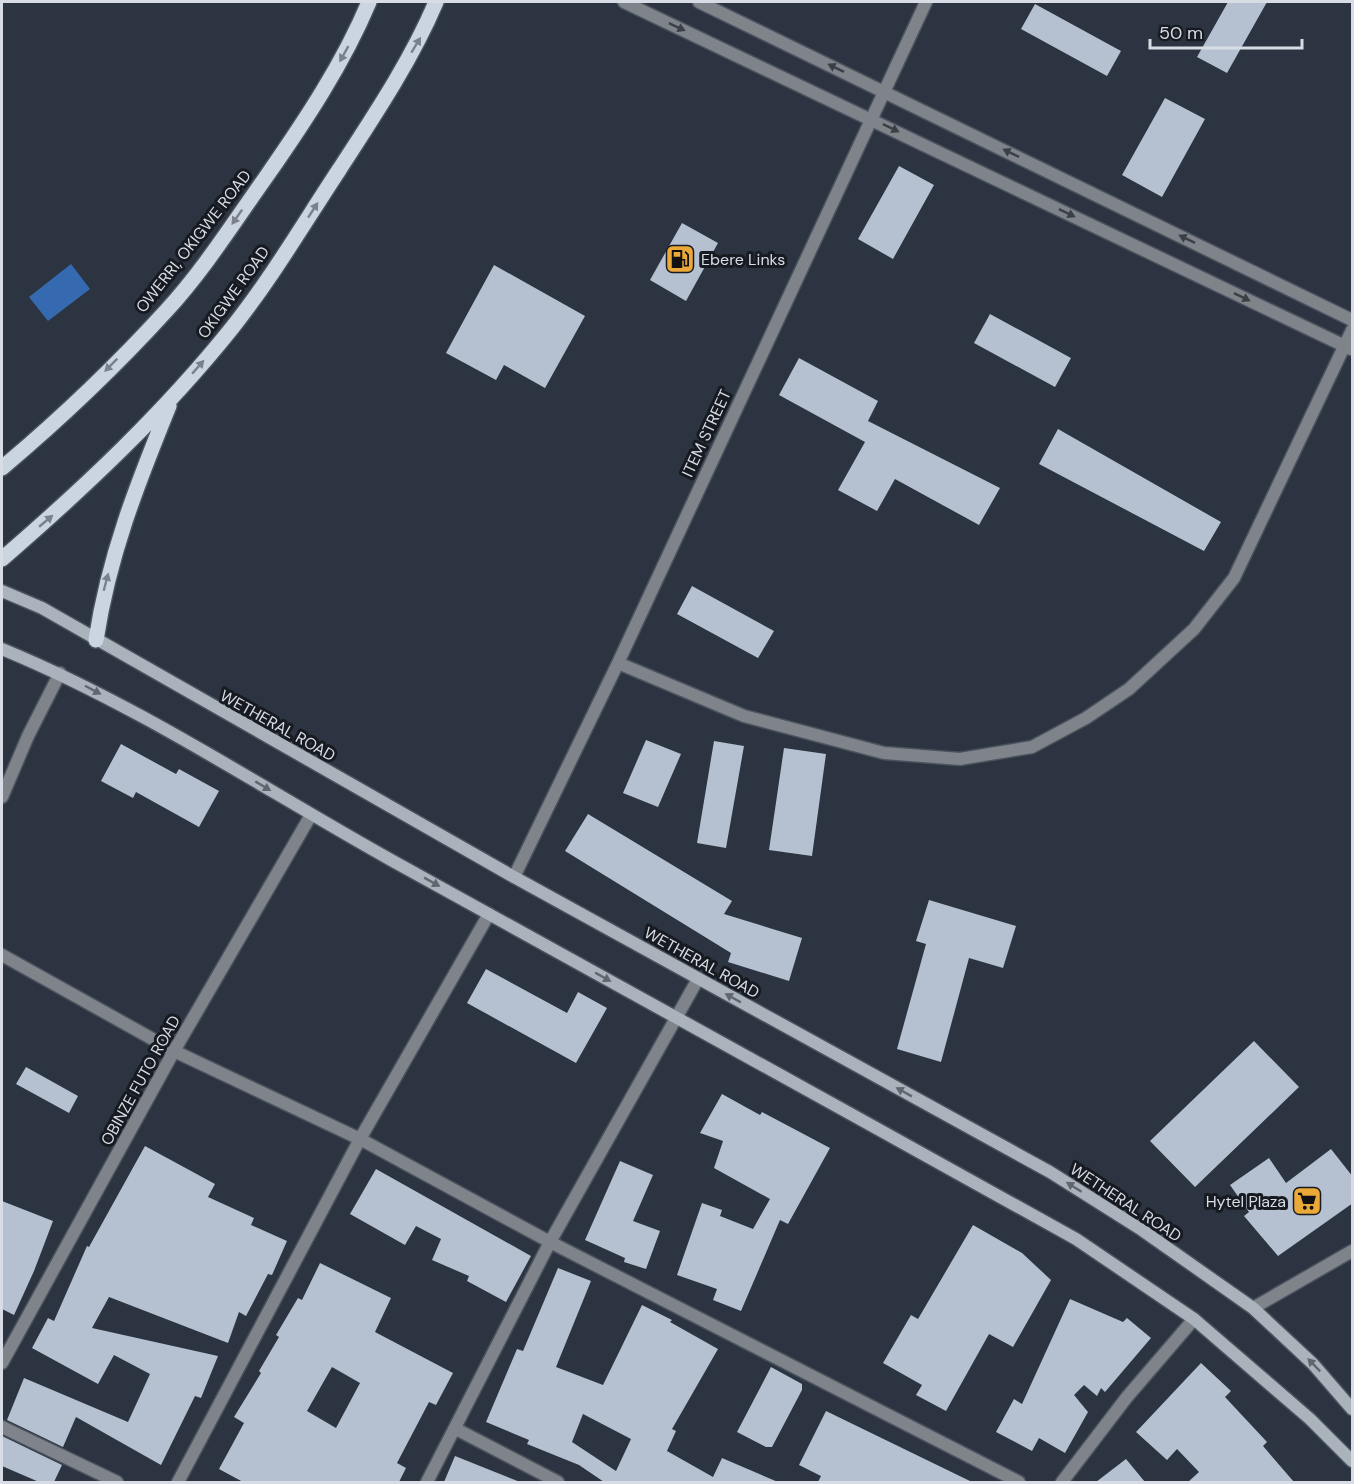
<svg xmlns="http://www.w3.org/2000/svg" width="1354" height="1484" viewBox="0 0 1354 1484" font-family="'DM Sans',sans-serif">
  <style>
    .water { fill: #366ab0 }
    .building { fill: #b5c0d0; fill-rule: evenodd }
    .lines { fill: none; stroke-linecap: round; stroke-linejoin: round }
    .minor-casing { stroke: #4a525e; stroke-width: 15 }
    .tertiary-casing { stroke: #4a525e; stroke-width: 15 }
    .secondary-casing { stroke: #4a525e; stroke-width: 15 }
    .primary-casing { stroke: #4a525e; stroke-width: 18 }
    .minor { stroke: #7f848a; stroke-width: 12 }
    .tertiary { stroke: #7f848a; stroke-width: 12 }
    .secondary { stroke: #aab2bc; stroke-width: 12 }
    .primary { stroke: #cbd5e2; stroke-width: 15 }
    .oneway { fill: #3b4046 }
    .oneway2 { fill: #7a818b }
    .oneway3 { fill: #60666e }
    .labels { text-anchor: middle; stroke-width: 6; stroke-linejoin: round; paint-order: stroke }
    .street-label { font-size: 16px; fill: #d8dde5; stroke: #171b21 }
    .poi-label { font-size: 16px; fill: #d8dde5; stroke: #171b21; text-anchor: start }
  </style>
  <rect width="100%" height="100%" fill="#2b3440"/>
  <path class="water" d="M71 264 90 289 48 321 29 297Z"/>
  <path class="building" d="M1228 2H1267L1227 73 1197 57Z
    M1035 4 1121 51 1107 76 1021 29Z
    M1165 98 1205 119 1162 197 1122 175Z
    M899 166 934 185 893 259 858 239Z
    M682 223 718 243 686 301 650 280Z
    M494 265 585 316 545 388 504 365 496 380 446 353Z
    M990 314 1071 358 1055 387 974 343Z
    M799 358 878 401 868 421 1000 488 979 525 895 479 877 511 838 490 865 442 779 395Z
    M1058 429 1221 522 1204 551 1039 464Z
    M692 586 774 631 758 658 677 614Z
    M646 740 681 754 658 807 623 793Z
    M714 741 744 746 726 848 697 843Z
    M121 744 176 774 179 769 219 791 199 827 136 792 133 798 101 781Z
    M784 748 826 754 812 856 769 850Z
    M588 814 732 901 724 914 802 938 789 981 728 962 731 953 565 851Z
    M929 900 1016 926 1003 968 969 958 941 1062 897 1049 926 944 916 941Z
    M486 969 567 1013 578 992 607 1008 576 1063 467 1003Z
    M1254 1041 1299 1087 1195 1187 1150 1141Z
    M26 1067 78 1096 69 1113 16 1084Z
    M722 1094 760 1115 762 1112 830 1148 788 1224 780 1220 741 1311 713 1300 717 1289 677 1275 702 1203 722 1210 720 1216 753 1229 770 1199 714 1168 723 1141 700 1133Z
    M145 1146 215 1184 208 1197 254 1218 251 1225 287 1241 272 1275 268 1274 246 1316 239 1312 228 1343 109 1297 92 1328 218 1356 201 1398 195 1396 161 1465 76 1417 63 1447 7 1420 24 1378 128 1422 150 1374 114 1355 98 1384 32 1348 48 1318 54 1321 87 1246 89 1247Z
    M1331 1149 1353 1177V1203L1278 1256 1244 1216 1249 1212 1230 1185 1269 1158 1286 1183Z
    M620 1161 653 1175 633 1221 660 1231 646 1269 624 1262 625 1258 585 1240Z
    M376 1169 531 1256 506 1302 467 1281 469 1276 432 1260 441 1239 416 1226 405 1245 350 1214Z
    M2 1201 53 1221 34 1271 14 1315 2 1309Z
    M973 1225 1022 1253 1051 1280 1013 1347 989 1334 946 1411 916 1395 922 1385 883 1363 911 1315 918 1319Z
    M320 1263 391 1298 375 1332 453 1373 436 1405 429 1402 397 1463 406 1468 399 1482H243L219 1469 244 1423 234 1417 261 1373 259 1371 279 1337 276 1335 298 1298 302 1300ZM332 1367 360 1383 336 1428 307 1411Z
    M558 1268 591 1281 556 1367 603 1385 642 1305 672 1320 670 1322 718 1349 672 1429 676 1431 667 1451 713 1477 722 1458 778 1482H604L579 1465 527 1444 529 1440 486 1422 517 1349 523 1351ZM583 1414 631 1439 616 1471 572 1442Z
    M1070 1299 1123 1322 1127 1318 1151 1338 1105 1392 1101 1388 1097 1396 1084 1385 1074 1395 1088 1412 1065 1453 1039 1438 1032 1451 996 1432 1014 1399 1022 1404Z
    M1201 1363 1231 1391 1225 1397 1267 1442 1263 1446 1294 1482H1188L1199 1472 1177 1449 1167 1460 1136 1432Z
    M771 1367 802 1384V1390L772 1447H766L737 1432Z
    M826 1411 972 1482H818L821 1476 799 1465Z
    M2 1436 62 1465 54 1482H39L2 1466Z
    M455 1456 520 1482H444Z
    M1126 1459 1145 1482H1096Z"/>
  <g class="lines">
    <g class="minor-casing">
      <path id="minor" d="M624 2 1351 349
        M699 2 1352 320
        M618 663 744 716 884 753 960 759 1032 747 1086 718 1129 689 1194 629 1234 578 1352 330
        M2 797 28 736 60 673
        M514 877 618 663 926 2
        M2 955 174 1051 360 1139 550 1242 1019 1482
        M2 1363 174 1051 311 815
        M2 1427 117 1482
        M456 1429 558 1482
        M178 1482 360 1139 489 914
        M427 1482 550 1242 698 979"/>
    </g>
    <g class="tertiary-casing">
      <path id="tertiary" d="M1253 1308 1352 1251
        M1062 1482 1127 1397 1194 1319"/>
    </g>
    <g class="secondary-casing">
      <path id="secondary" d="M2 591 42 608 514 877 1050 1172 1142 1230 1253 1308 1313 1364 1352 1409
        M2 649C138 705 262 788 391 860 619 986 848 1112 1076 1239L1194 1319 1310 1419 1352 1461"/>
    </g>
    <g class="primary-casing">
      <path id="primary" d="M2 468C59 420 115 367 166 311 203 271 234 222 266 177 305 121 343 64 369 2
        M2 559C84 488 164 413 232 328 271 279 304 223 339 170 374 116 411 61 436 2
        M96 640C109 555 137 485 169 406"/>
    </g>
    <use href="#minor" class="minor"/>
    <use href="#tertiary" class="tertiary"/>
    <use href="#secondary" class="secondary"/>
    <use href="#primary" class="primary"/>
  </g>
  <defs><path id="oneway-solid" d="M-6-.8H1V-3.2L6.5 0L1 3.2V.8H-6Z" transform="scale(1.5)"/></defs>
  <g class="oneway">
    <use href="#oneway-solid" transform="translate(677 27) rotate(25)"/>
    <use href="#oneway-solid" transform="translate(836 68) rotate(-154)"/>
    <use href="#oneway-solid" transform="translate(891 128) rotate(26)"/>
    <use href="#oneway-solid" transform="translate(1011 153) rotate(-154)"/>
    <use href="#oneway-solid" transform="translate(1067 213) rotate(26)"/>
    <use href="#oneway-solid" transform="translate(1187 239) rotate(-154)"/>
    <use href="#oneway-solid" transform="translate(1242 297) rotate(26)"/>
  </g>
  <g class="oneway2">
    <use href="#oneway-solid" transform="translate(416 45) rotate(-59)"/>
    <use href="#oneway-solid" transform="translate(344 54) rotate(119)"/>
    <use href="#oneway-solid" transform="translate(313 210) rotate(-57)"/>
    <use href="#oneway-solid" transform="translate(237 217) rotate(125)"/>
    <use href="#oneway-solid" transform="translate(111 365) rotate(135)"/>
    <use href="#oneway-solid" transform="translate(198 367) rotate(-49)"/>
    <use href="#oneway-solid" transform="translate(46 521) rotate(-40)"/>
    <use href="#oneway-solid" transform="translate(106 582) rotate(-75)"/>
  </g>
  <g class="oneway3">
    <use href="#oneway-solid" transform="translate(93 690) rotate(28)"/>
    <use href="#oneway-solid" transform="translate(263 786) rotate(31)"/>
    <use href="#oneway-solid" transform="translate(432 882) rotate(29)"/>
    <use href="#oneway-solid" transform="translate(603 977) rotate(29)"/>
    <use href="#oneway-solid" transform="translate(733 998) rotate(-151)"/>
    <use href="#oneway-solid" transform="translate(904 1092) rotate(-151)"/>
    <use href="#oneway-solid" transform="translate(1074 1187) rotate(-148)"/>
    <use href="#oneway-solid" transform="translate(1314 1365) rotate(-134)"/>
  </g>
  <defs>
    <g id="fuel-square" transform="scale(1.5)"><rect x="-9" y="-9" width="18" height="18" rx="4" fill="#eba939" stroke="#171b21"/><path d="M-5.5-6h7V0h2V4h1.3V-2.5L3-4.5l.8-.8L6-3V5H2.5V1h-1V6h-7ZM-4.2-4.7v3.2H.2V-4.7Z" fill="#111"/></g>
    <g id="supermarket-square" transform="scale(1.5)"><rect x="-9" y="-9" width="18" height="18" rx="4" fill="#eba939" stroke="#171b21"/><path d="M-6-5.5h2.5l.6 2H6L4.5 2H-2.5L-4.4-4H-6ZM-1.5 3.2a1.3 1.3 0 1 0 .1 0ZM3 3.2a1.3 1.3 0 1 0 .1 0Z" fill="#111"/></g>
  </defs>
  <g fill-rule="evenodd">
    <use href="#fuel-square" x="680" y="259"/>
    <use href="#supermarket-square" x="1307" y="1201"/>
  </g>
  <g class="labels">
    <g class="street-label">
      <text transform="translate(193 241) rotate(-52)" y="6">OWERRI, OKIGWE ROAD</text>
      <text transform="translate(233 292) rotate(-54)" y="6">OKIGWE ROAD</text>
      <text transform="translate(706 433) rotate(-65)" y="6">ITEM STREET</text>
      <text transform="translate(278 725) rotate(29)" y="6">WETHERAL ROAD</text>
      <text transform="translate(702 962) rotate(29)" y="6">WETHERAL ROAD</text>
      <text transform="translate(140 1080) rotate(-61)" y="6">OBINZE FUTO ROAD</text>
      <text transform="translate(1126 1202) rotate(33)" y="6">WETHERAL ROAD</text>
    </g>
    <g class="poi-label">
      <text x="701" y="265">Ebere Links</text>
      <text x="1286" y="1207" text-anchor="end">Hytel Plaza</text>
    </g>
  </g>
  <rect width="1354" height="1484" fill="none" stroke="#d8dde5" stroke-width="6"/>
  <path d="M1150 39v9h152v-9" fill="none" stroke="#d8dde5" stroke-width="3"/>
  <text x="1159" y="39" font-size="18" fill="#d8dde5" stroke="#171b21" stroke-width="4.5" paint-order="stroke">50 m</text>
</svg>
